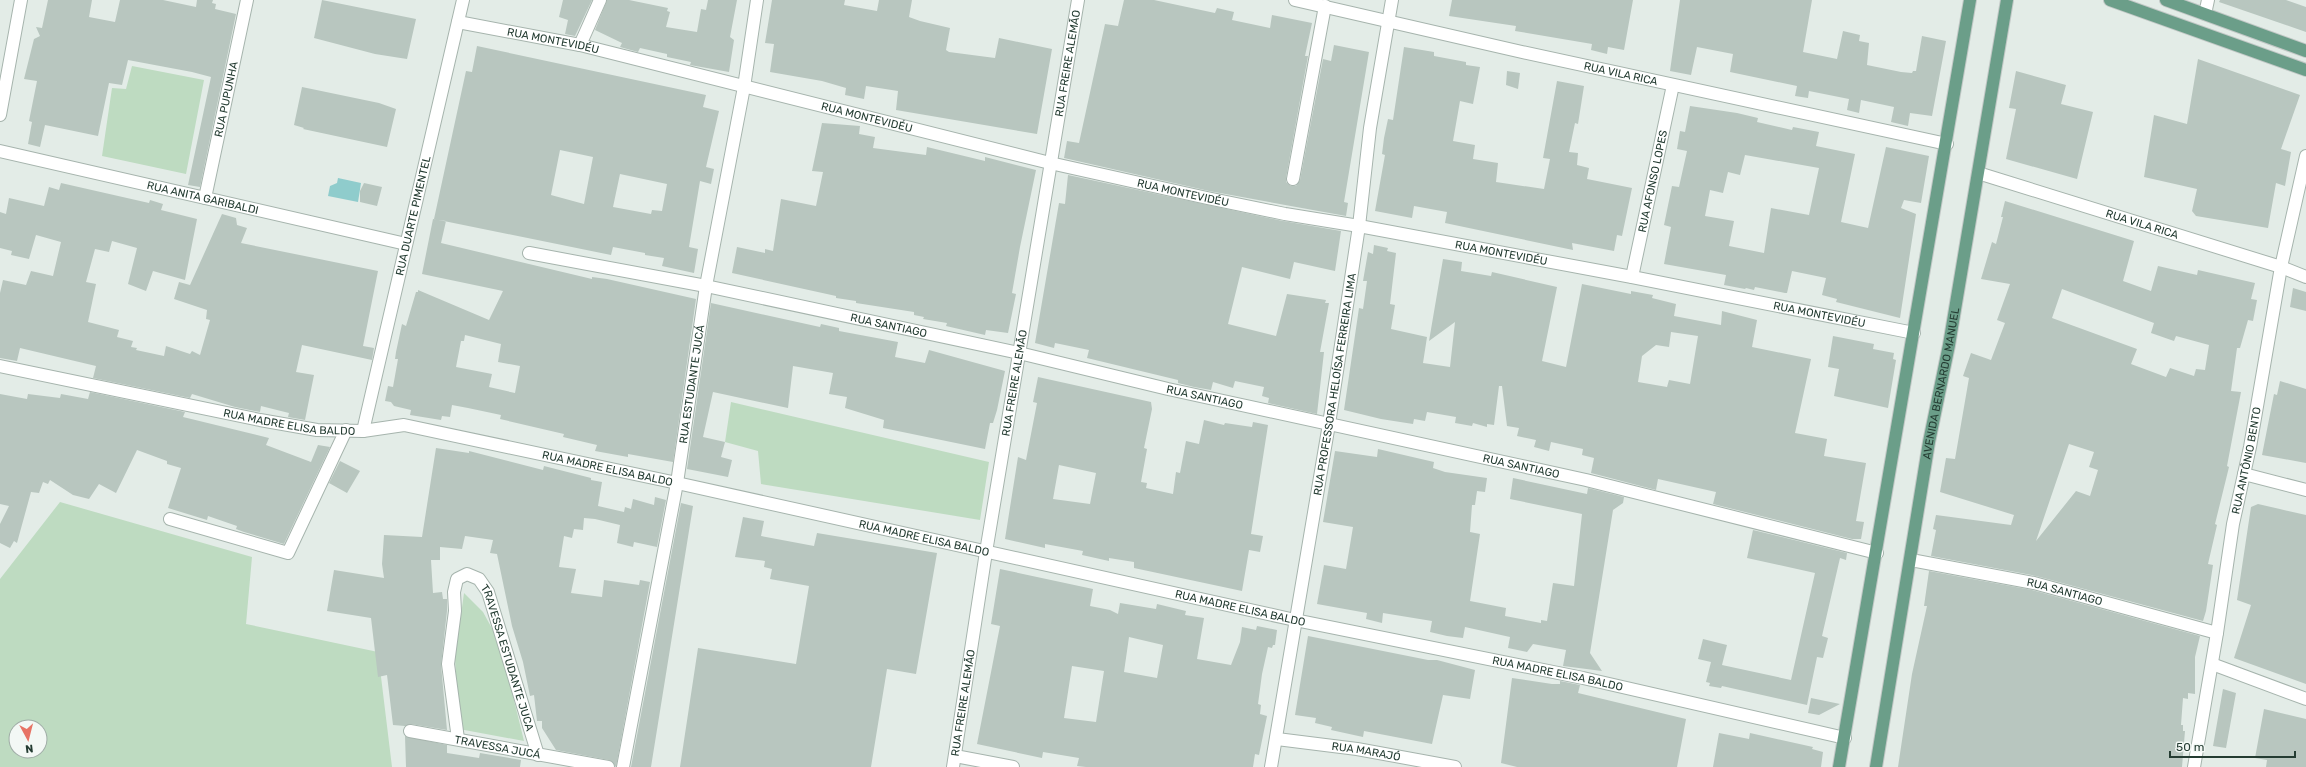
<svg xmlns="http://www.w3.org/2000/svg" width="2306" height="767" viewBox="0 0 2306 767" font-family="Rubik,sans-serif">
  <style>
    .green { fill: #bedbc1; fill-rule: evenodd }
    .water { fill: #8fcccc }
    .building { fill: #b8c6bf; fill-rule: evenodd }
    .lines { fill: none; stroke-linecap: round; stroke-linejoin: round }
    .minor-casing { stroke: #a6b4ad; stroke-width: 14 }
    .primary-casing { stroke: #c2c8c6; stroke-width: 14 }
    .minor { stroke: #fff; stroke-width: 12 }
    .primary { stroke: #6b9e89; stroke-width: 12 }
    .labels { text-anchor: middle; stroke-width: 3; stroke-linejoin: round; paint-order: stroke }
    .street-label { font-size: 11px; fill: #243c32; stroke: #f3f8f5 }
  </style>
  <rect width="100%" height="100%" fill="#e3ece7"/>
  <path class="green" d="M132 66 204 80 186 174 102 156 112 88 126 89Z
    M731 402 989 462 980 520 761 484 758 451 725 442Z
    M60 502 252 557 246 624 378 652 392 767H0V579ZM16 727H40V751H16Z
    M464 593 483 612 500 643 524 741 459 729 455 658Z"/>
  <path class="water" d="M338 178 361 183 358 202 328 196 330 186 337 183Z"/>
  <path class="building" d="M48 0H92L89 17 115 22 120 0H163L196 7 197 0H213L212 3 216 4 215 9 236 14 200 187 188 185 211 77 192 72 128 60 122 85 109 83 98 136 45 125 40 147 28 144 32 122 29 121 37 81 24 79 34 39 40 36 36 27 42 28Z
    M322 0 416 19 407 59 375 54 314 38Z
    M563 0H592L575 36 565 34 568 20 559 17Z
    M607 0H629L668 8 667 11 670 12 666 27 697 32 701 9 706 10 708 0H737L730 37 734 40 729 72 690 65 691 62 667 57V54L640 48 638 52 620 47 622 43 595 30Z
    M772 0H845L844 5 877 11 879 0H912L909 17 920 21 950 28 946 50 949 52 995 58 999 38 1052 49 1037 134 896 110 898 91 866 86 864 99 845 95 846 88 822 81 770 72 774 44 765 43Z
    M1124 0H1154L1215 13 1217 8 1234 12 1232 20 1270 28 1272 15 1312 23 1305 56H1308L1286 178V182L1291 186H1296L1300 180 1323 59 1331 61 1334 45 1369 52 1344 202 1348 203 1346 216 1209 191 1064 158 1067 141 1079 143 1105 24 1118 26Z
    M1452 0H1633L1624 50 1608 47 1607 54 1591 50 1592 44 1515 31 1516 26 1449 16Z
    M1680 0H1812L1803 52 1837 59 1843 31 1860 35 1859 41 1869 43 1867 65 1901 72 1912 73 1913 71H1916L1922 36 1946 41 1932 116 1910 113 1908 126 1891 122 1894 107 1861 100 1859 113 1847 110 1849 99 1809 91 1808 98 1795 96 1797 86 1730 72 1733 54 1697 47 1691 75 1670 71Z
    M2220 0H2286L2306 7V32L2219 2Z
    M477 46 706 95 703 107 719 111 706 167 714 169 711 184 700 181 689 247 698 249 694 273 662 266 664 258 645 255V253L613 247 611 255 434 219 466 71 472 72ZM560 150 593 157 584 204 551 195ZM620 174 667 184 662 211 652 210 651 214 613 207Z
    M1404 47 1434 52V56L1466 62V65L1480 67 1473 104 1460 101 1453 141 1475 145 1473 159 1498 163 1496 182 1544 189 1550 159 1543 158 1557 81 1584 86 1578 124 1575 123 1569 152 1578 153 1577 165 1589 168 1587 179 1632 188 1622 236 1617 235 1614 251 1572 243 1573 250 1445 223 1447 212 1414 206 1412 218 1375 211 1385 155 1382 154 1384 138 1388 119 1393 120Z
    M2198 59 2300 95 2281 149 2291 152 2285 186 2276 183 2268 228 2196 216 2192 211 2197 189 2144 177 2154 115 2187 124Z
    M1507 71 1520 73 1518 89 1506 85Z
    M2016 71 2066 85 2061 104 2093 112 2077 179 2006 159 2016 109 2009 108Z
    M302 87 379 103 396 109 387 147 303 129 304 128 294 125Z
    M1690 106 1737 113 1758 118 1757 122 1792 130 1793 127 1819 132 1816 146 1855 154 1841 222 1868 228 1886 147 1929 156 1921 203 1904 200 1901 208 1916 214 1900 318 1836 302 1837 299 1822 295 1826 278 1792 271 1787 293H1785L1755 287 1754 290 1746 288 1745 289 1724 285 1726 275 1664 264 1671 227 1664 225 1672 186 1679 187 1687 151 1677 149 1680 131 1685 132ZM1745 155 1819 168 1809 215 1771 208 1764 253 1729 246 1734 221 1705 216 1710 190 1723 193 1728 172 1740 175Z
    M822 123 860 126 859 134 875 137 873 148 926 155 927 147 985 161V157L1036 170 1020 247 1012 293 1016 294 1008 333 986 330 985 335 946 326 947 323 923 319 924 317 914 315V312L856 303V301L836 298V296L732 273 737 247 765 253V249L773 251 781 199 816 206 823 172 812 171Z
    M1068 175 1283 221 1341 231 1335 271 1294 262 1290 279 1242 267 1228 324 1276 336 1287 294 1326 300 1325 303H1329L1320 352H1324L1317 414 1268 403 1269 398 1262 396 1264 387 1235 381 1233 388 1213 382 1211 390 1194 387 1178 383V380L1087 358 1089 350 1055 343 1054 348 1035 343 1059 203 1065 204Z
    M61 183 149 203 150 200 163 204 161 210 197 219 185 280 153 271 146 291 128 284 137 248 112 241 109 252 95 249 86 282 96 284 88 322 119 330 117 337 133 341 131 347 137 348 136 350 164 356 166 346 190 354 192 351 200 355 210 320 206 319 207 310 174 299 179 282 190 285 222 214 236 218 237 225 247 228 241 243 378 271 363 346 374 348 372 360 302 345 296 372 314 375 305 420 288 417 289 413 261 406 260 412 235 407 192 394 190 398 93 378 96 366 20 348 17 361 0 358V293L3 280 26 285 31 271 53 276 61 242 36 235 29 259 11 255 12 251 0 248V212L6 214 9 198 44 206 49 187 59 190Z
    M364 183 382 187 377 206 360 202V191Z
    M2005 201 2134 241 2123 281 2151 291 2158 266 2197 275 2198 270 2255 283 2251 299 2257 300 2253 321 2248 320 2240 348H2237L2231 391 2241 392 2227 466 2229 467 2215 524 2217 525 2208 564 2213 565 2206 611 2203 621 2036 576 1931 556 1936 530 1933 529 1936 515 2011 525 2014 515 1940 492 1946 458 1955 459 1969 378 1963 376 1971 353 1991 360 2005 323 1997 320 2010 284 1981 279 1992 242 1996 244 2003 217H2001ZM2062 289 2154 323 2151 333 2174 341 2176 336 2209 345 2205 370 2196 369 2194 376 2170 368 2166 377 2131 364 2137 349 2052 318ZM2069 444 2094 452 2089 467 2098 470 2090 496 2076 491 2036 541Z
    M433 219 446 221 441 243 592 279V277L607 279 696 299 673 462 628 454V457L595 451 597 445 563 437 564 434 500 419 501 415 468 408 452 405 450 417 442 416 441 420 410 415 411 410 394 406 391 402 385 401 388 386 393 387 398 359H395L396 352 402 324 406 326 416 292H418V290L489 320 503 291 422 274ZM465 335 501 344 498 362 520 366 515 393 489 387 492 374 456 367 461 341H464Z
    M1374 245 1388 248 1387 251 1396 253 1390 304 1395 305 1391 329 1427 337 1423 363 1450 367 1455 322 1429 341 1443 259 1462 262 1461 271 1491 276 1492 272 1557 287 1542 361 1566 367 1582 284 1631 294V291L1653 295 1652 298 1676 304 1674 316 1721 325 1722 311 1757 320 1752 347 1811 359 1795 433 1827 439 1824 456 1866 463 1856 521 1864 522 1861 539H1852L1713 504 1716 492 1658 479 1656 490 1591 473 1594 458 1582 455 1583 449 1551 442 1549 451 1534 447 1536 440 1517 436 1519 428 1507 426 1502 386H1499L1494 425 1487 424V427L1473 423 1472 426 1455 423 1456 417 1427 412 1425 421 1414 419 1413 424 1381 419 1344 410 1359 308 1363 309 1367 281H1363L1368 252 1373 254ZM1671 332 1698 336 1690 384 1669 380 1667 387 1638 382 1642 356 1656 345 1669 347Z
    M2293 288 2306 292V311L2290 307Z
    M711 303 820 327 821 324 839 328V331L898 342 895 357 925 363 929 350 1005 371 997 410 993 423H990L985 449 883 428 884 420 845 408 847 397 829 394 833 373 793 366 788 408 713 392 703 437 725 442 721 457 732 460 728 477 687 469Z
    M1833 336 1874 344 1873 349 1894 353 1893 359 1896 360 1888 408 1834 396 1839 369 1828 367Z
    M1038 377 1151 402 1152 409 1144 448 1147 449 1141 482 1147 483 1146 488 1173 494 1176 472 1180 473 1186 441 1199 444 1204 420 1224 425 1225 423 1252 427 1253 422 1268 425 1251 534 1263 536 1260 552 1249 550 1242 591 1134 568V562L1109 558V561L1082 555 1083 551 1045 544V548L1005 539 1018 457 1026 460 1037 403 1033 402ZM1059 465 1096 473 1090 504 1053 499Z
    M2280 381 2306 389V463L2262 455 2274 394 2277 395Z
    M90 392 185 412 183 417 269 438 266 445 311 462 318 445 330 447 284 544 244 532 236 529 237 526 208 516 207 520 168 508 181 468 167 464V461L137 450 116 493 99 484 89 499 73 495 50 480 48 484 43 482 39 493 31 492 17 543 14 541 10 548 0 543V524L9 506 0 504V394L27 399 28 394 60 398 61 394 88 399Z
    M436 448 469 453V451L543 470 544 466 591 478V480L602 482 598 506 624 512 625 507 631 509 633 499 654 505 655 497 666 500 657 547 634 542 633 547 617 543 620 525 595 519 584 518 583 530 574 529 572 538 564 536 559 567 576 569 571 593 602 597 604 580 639 585 640 580 650 582 616 767 609 760 556 750 542 728V721H537L534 695 530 696 523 662 512 626 497 554 490 553 493 540 465 536 462 549 440 547V560H431L433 593 442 592 443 599H447V611L441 665 447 730 411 724 405 726 393 725 387 675 378 677 371 618 327 611 334 570 384 578 382 564 384 535 422 537Z
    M1378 449 1434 462 1433 468 1445 472 1487 478 1485 492 1477 491 1475 505H1472L1470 532 1480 534 1470 601 1506 608 1505 616 1541 623V620L1547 621 1553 583 1574 586 1582 514 1510 499 1513 478 1587 494 1588 488 1624 497 1623 503 1613 510 1590 653 1602 671 1563 666 1566 650 1533 644 1527 652 1508 648 1510 637 1465 627 1463 638 1447 636 1430 632 1432 621 1383 613 1382 623 1366 619 1367 613 1317 604 1324 565 1346 569 1353 527 1323 522 1335 451 1377 457Z
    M340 461 360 471 347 493 329 483Z
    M681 503 693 506 651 767H631Z
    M2258 504 2306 515V684L2234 658 2251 605 2237 600 2251 507Z
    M743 517 764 521 761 536 814 546 817 533 937 553 916 674 887 669 871 767H680L698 648 796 664 809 586 770 579 772 569 764 567 765 561 735 557Z
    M1753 530 1847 553 1846 560 1840 558 1822 636 1828 638 1823 658 1817 657 1807 705 1722 686 1721 688 1709 686 1710 683 1706 682 1711 662 1698 659 1703 639 1727 645 1722 665 1791 680 1815 573 1747 558Z
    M1000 569 1093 589 1090 606 1110 610 1118 614 1120 603 1156 609 1157 604 1186 611 1185 615 1204 618 1197 659 1231 665 1240 642 1242 627 1256 630 1257 626 1277 630 1275 645H1273L1272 648 1268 647 1262 674 1258 704 1261 705 1260 714 1267 716 1259 755 1255 754 1253 767H1086L1077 766 1079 758 1043 752 1042 758 977 744 1000 626 991 624ZM1129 637 1163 645 1157 678 1124 672ZM1072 666 1104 671 1096 722 1064 718Z
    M1929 571 2032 590 2200 636 2195 657V694L2188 693V699L2183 698 2181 725H2183V731H2185L2182 767H1898L1912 674 1927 606H1924Z
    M1308 636 1428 660H1437L1475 670 1470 699 1443 695 1432 744 1364 731 1363 737 1331 730 1332 727 1315 723 1316 718 1295 715Z
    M1512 678 1552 684H1560V681L1580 685 1578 693 1686 719 1677 767H1517L1501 763Z
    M2223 689 2236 693 2226 748 2213 746Z
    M1811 698 1840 704 1819 715 1808 713Z
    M2264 709 2306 719V767H2266L2267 760 2255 758Z
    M1719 733 1749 739 1750 733 1813 747 1812 749 1823 752 1821 767H1713Z
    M405 736 447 745V753L479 758 480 753 521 760 520 767H406Z"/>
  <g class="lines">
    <g class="minor-casing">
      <g id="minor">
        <path id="s1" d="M1295 0 1522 52 1947 144"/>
        <path d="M2205 14 2208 0"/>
        <path id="s2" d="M458 22 580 45 1050 163 1207 198 1285 214 1359 226 1632 277 1914 333"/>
        <path d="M580 45 600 0"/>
        <path d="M0 115 21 0"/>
        <path id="s3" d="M0 151 406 244"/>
        <path id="s4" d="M1978 173 2281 267 2306 277"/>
        <path d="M1293 179 1325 6"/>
        <path id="s5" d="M205 198 247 0"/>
        <path id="s6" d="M529 253 706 286 1019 353 1168 389 1586 480 1877 553"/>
        <path id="s7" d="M1632 277 1673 85"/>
        <path id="s8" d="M0 366 260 420 317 430 363 431 404 425 677 483 1295 620 1583 678 1845 738"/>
        <path id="s9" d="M363 431 463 0"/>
        <path d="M2244 474 2306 490"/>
        <path d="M170 519 288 553 346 430"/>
        <path id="s10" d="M1911 560 2034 583 2217 633"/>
        <path d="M2212 664 2306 699"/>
        <path id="s11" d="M410 731 608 767"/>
        <path id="s12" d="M458 739 448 664 455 611 454 592 457 579 467 574 479 579 488 592 538 755"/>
        <path id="s13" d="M1277 739 1357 749 1455 767"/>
        <path d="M955 756 1013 767"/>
        <path id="s14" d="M623 767 677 483 706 286 744 87 757 0"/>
        <path id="s15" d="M953 767 986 552 1078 0"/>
        <path id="s16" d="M1271 767 1329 424 1359 226 1370 128 1392 0"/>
        <path id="s17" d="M2194 767 2217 633 2233 524 2250 447 2281 267 2306 156"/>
      </g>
    </g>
    <g class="primary-casing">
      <g id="primary">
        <path d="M2110 0 2306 70"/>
        <path d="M2166 0 2306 51"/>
        <path d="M1839 767 1970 0"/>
        <path id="s18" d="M1876 767 1929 442 1949 345 2007 0"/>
      </g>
    </g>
    <use href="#minor" class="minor"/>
    <use href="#primary" class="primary"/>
  </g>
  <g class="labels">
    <g class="street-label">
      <text dy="4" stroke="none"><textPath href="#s2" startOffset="97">RUA MONTEVIDÉU</textPath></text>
      <text dy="4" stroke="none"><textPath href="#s15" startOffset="713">RUA FREIRE ALEMÃO</textPath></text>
      <text dy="4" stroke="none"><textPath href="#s1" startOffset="334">RUA VILA RICA</textPath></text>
      <text dy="4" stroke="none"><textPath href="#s5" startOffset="101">RUA PUPUNHA</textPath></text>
      <text dy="4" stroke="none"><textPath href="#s2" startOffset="420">RUA MONTEVIDÉU</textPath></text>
      <text dy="4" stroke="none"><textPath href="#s7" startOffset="98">RUA AFONSO LOPES</textPath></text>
      <text dy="4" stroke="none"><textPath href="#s2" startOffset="745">RUA MONTEVIDÉU</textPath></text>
      <text dy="4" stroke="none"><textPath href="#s3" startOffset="208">RUA ANITA GARIBALDI</textPath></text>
      <text dy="4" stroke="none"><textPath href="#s9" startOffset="221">RUA DUARTE PIMENTEL</textPath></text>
      <text dy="4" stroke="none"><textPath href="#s4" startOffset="172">RUA VILA RICA</textPath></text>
      <text dy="4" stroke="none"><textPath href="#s2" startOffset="1069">RUA MONTEVIDÉU</textPath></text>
      <text dy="4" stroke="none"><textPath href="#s2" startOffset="1393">RUA MONTEVIDÉU</textPath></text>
      <text dy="4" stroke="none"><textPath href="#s6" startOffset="367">RUA SANTIAGO</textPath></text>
      <text dy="4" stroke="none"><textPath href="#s15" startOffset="389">RUA FREIRE ALEMÃO</textPath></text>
      <text dy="4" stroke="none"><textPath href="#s18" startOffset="389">AVENIDA BERNARDO MANUEL</textPath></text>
      <text dy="4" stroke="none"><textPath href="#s14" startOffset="389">RUA ESTUDANTE JUCÁ</textPath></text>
      <text dy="4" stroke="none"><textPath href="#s16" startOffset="388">RUA PROFESSORA HELOÍSA FERREIRA LIMA</textPath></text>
      <text dy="4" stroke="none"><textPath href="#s6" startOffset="691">RUA SANTIAGO</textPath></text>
      <text dy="4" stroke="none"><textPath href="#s8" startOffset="295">RUA MADRE ELISA BALDO</textPath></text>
      <text dy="4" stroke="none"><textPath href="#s17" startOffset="311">RUA ANTÔNIO BENTO</textPath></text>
      <text dy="4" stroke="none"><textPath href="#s6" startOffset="1015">RUA SANTIAGO</textPath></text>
      <text dy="4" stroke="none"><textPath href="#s8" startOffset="619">RUA MADRE ELISA BALDO</textPath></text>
      <text dy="4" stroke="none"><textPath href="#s8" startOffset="943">RUA MADRE ELISA BALDO</textPath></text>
      <text dy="4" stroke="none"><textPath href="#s10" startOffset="157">RUA SANTIAGO</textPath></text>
      <text dy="4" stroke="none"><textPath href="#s8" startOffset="1267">RUA MADRE ELISA BALDO</textPath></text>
      <text dy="4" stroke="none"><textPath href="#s12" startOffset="270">TRAVESSA ESTUDANTE JUCA</textPath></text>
      <text dy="4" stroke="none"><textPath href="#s8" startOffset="1591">RUA MADRE ELISA BALDO</textPath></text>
      <text dy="4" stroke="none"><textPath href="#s15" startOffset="65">RUA FREIRE ALEMÃO</textPath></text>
      <text dy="4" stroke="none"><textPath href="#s11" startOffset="89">TRAVESSA JUCÁ</textPath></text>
      <text dy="4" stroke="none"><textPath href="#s13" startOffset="90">RUA MARAJÓ</textPath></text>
    </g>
  </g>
  <g transform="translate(28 739) rotate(173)"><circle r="19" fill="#f3f8f5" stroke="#a0ada7"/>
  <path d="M0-3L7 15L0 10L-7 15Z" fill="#e77365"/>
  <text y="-6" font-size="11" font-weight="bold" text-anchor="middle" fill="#243c32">N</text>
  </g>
  <path d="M2170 751v6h125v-6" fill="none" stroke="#243c32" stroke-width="2"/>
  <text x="2176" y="751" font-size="12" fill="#243c32" stroke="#f3f8f5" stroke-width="3" paint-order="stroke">50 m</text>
</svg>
